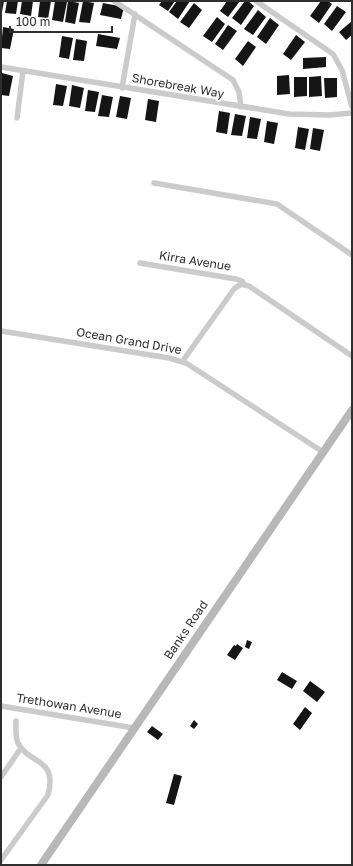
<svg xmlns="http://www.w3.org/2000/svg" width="353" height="866" viewBox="0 0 353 866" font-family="'Golos Text',sans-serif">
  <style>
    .building { fill: #151515 }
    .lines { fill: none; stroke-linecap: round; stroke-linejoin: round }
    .street { stroke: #cbcbcb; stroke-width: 5.5 }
    .secondary { stroke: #b8b8b8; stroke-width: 8 }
    .labels { text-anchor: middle; stroke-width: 4; stroke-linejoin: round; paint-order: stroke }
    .street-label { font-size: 12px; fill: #2e2e2e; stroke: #fff }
  </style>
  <rect width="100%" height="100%" fill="#fff"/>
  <path class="building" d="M1 1H4L2 12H1Z
    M7 1H18L16 14 5 13Z
    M22 1H33L31 16 20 14Z
    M40 1H51L48 19 38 17Z
    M55 1 67 2 63 22 52 20Z
    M68 1 79 3 75 24 65 22Z
    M83 1 94 3 90 23 79 22Z
    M162 1H175L168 11 159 5Z
    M177 1H190L178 19 169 12Z
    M227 1H240L228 17 220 11Z
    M245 1H248L254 6 241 25 232 18Z
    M321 1H328L332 4 319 23 310 16Z
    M103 3 124 7 121 19 100 15Z
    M194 3 202 10 189 28 180 22Z
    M337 6 346 12 332 31 324 24Z
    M258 10 266 17 253 35 244 29Z
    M217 17 225 24 212 42 203 36Z
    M270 18 279 25 266 44 257 37Z
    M352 21V35L346 40 339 32Z
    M228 25 237 31 223 50 215 44Z
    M3 27 14 29 10 49 1 48Z
    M98 34 120 38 117 49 96 46Z
    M296 35 305 42 291 60 283 54Z
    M62 36 73 38 69 59 59 57Z
    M76 39 87 41 84 61 73 60Z
    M248 41 256 47 243 66 235 59Z
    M326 57V67L303 69V58Z
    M2 73 13 76 9 96 1 95Z
    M289 75 290 94 277 95V76Z
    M321 76 322 96 309 97V77Z
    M294 77H307V96L294 97Z
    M324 78H337V97L325 98Z
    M56 84 67 86 63 106 53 105Z
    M72 85 84 88 80 108 69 106Z
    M88 90 99 92 95 112 85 111Z
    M102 95 113 97 109 117 98 116Z
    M120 96 131 98 127 119 116 117Z
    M148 99 159 101 156 122 145 120Z
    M219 111 230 113 227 134 216 132Z
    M235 114 246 116 242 136 231 135Z
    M250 117 261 119 257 139 247 138Z
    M267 121 278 123 274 144 264 142Z
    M298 127 309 129 305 150 295 148Z
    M313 128 324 130 320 151 310 149Z
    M247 640 252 642 249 649 245 647Z
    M237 644 243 648 235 660 227 655 234 645 236 646Z
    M282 672 297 681 292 689 277 680Z
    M310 681 325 692 317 702 303 691Z
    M305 707 312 713 300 730 293 724Z
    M194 720 198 724 194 729 190 726Z
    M152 726 163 734 158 740 147 732Z
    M174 774 182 776 174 805 166 803Z"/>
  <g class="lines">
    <path class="street" d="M114 1 233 80 239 92 241 107
      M256 1 333 54 342 70 352 107
      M1 67 289 114 329 115 352 113
      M122 88 135 14
      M17 118 23 71
      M154 183 277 204 352 255
      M140 263 236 279 242 281 244 284
      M1 331 169 358 186 363 323 452
      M182 362 234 289 241 284 249 286 352 356
      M1 706 134 728
      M1 777 21 748
      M1 860 48 795C58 757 29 765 18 743 15 737 16 728 16 721"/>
    <path class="secondary" d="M41 865 352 410"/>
  </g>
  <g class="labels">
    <g class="street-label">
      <text transform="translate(178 86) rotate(10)" y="4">Shorebreak Way</text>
      <text transform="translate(195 261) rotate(9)" y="4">Kirra Avenue</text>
      <text transform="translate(129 341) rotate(10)" y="4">Ocean Grand Drive</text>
      <text transform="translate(186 630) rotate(-56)" y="4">Banks Road</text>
      <text transform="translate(69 706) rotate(9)" y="4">Trethowan Avenue</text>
    </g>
  </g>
  <rect width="353" height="866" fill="none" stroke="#2e2e2e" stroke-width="4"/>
  <path d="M10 26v6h102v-6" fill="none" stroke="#2e2e2e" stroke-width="2"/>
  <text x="16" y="26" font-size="12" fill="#2e2e2e" stroke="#ffffff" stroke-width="3" paint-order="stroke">100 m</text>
</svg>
